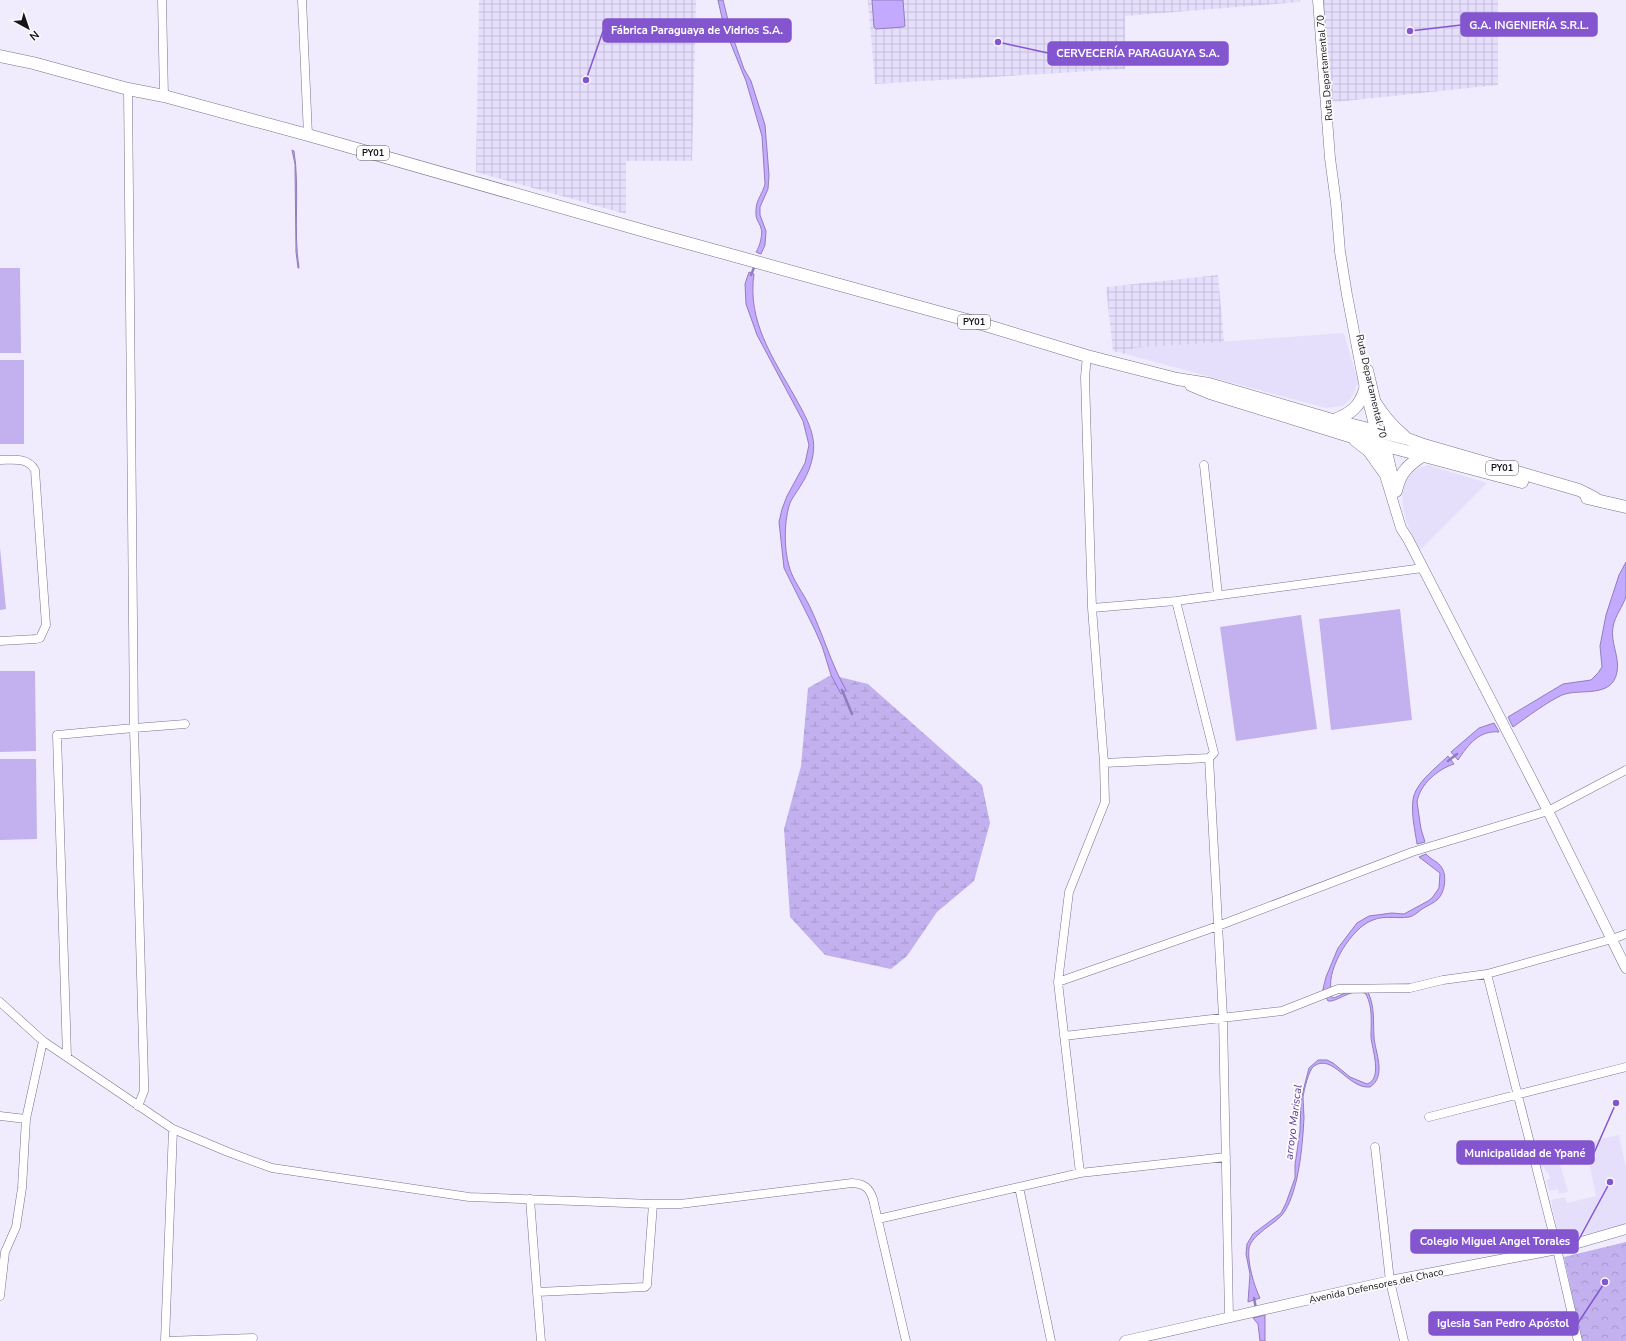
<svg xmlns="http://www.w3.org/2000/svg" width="1626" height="1341" viewBox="0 0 1626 1341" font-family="'Nunito Sans',sans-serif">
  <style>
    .built { fill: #e6dffc }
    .industrial { fill: url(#industrial-grid) }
    .green { fill: #c2b1ee }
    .wetland { fill: url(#wetland-marsh) }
    .park { fill: url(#park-crowns) }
    .water { fill: #c4aafe; stroke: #907dbb }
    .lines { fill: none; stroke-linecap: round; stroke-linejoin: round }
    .stream { stroke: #907dbb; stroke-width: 2.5 }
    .minor-casing { stroke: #79728c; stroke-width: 9 }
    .major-casing { stroke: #79728c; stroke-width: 11 }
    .highway-casing { stroke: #79728c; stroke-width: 13 }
    .minor { stroke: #fff; stroke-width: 8 }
    .major { stroke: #fff; stroke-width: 10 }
    .highway { stroke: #fff; stroke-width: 12 }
    .labels { text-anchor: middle; stroke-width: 3.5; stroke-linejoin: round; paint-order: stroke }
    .shield { fill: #fcfcfc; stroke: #5c5a61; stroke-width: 1 }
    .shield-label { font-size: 9px; font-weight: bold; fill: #17141e }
    .street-label { font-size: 10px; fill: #17141e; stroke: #fcfcfc }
    .water-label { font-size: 11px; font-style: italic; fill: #5a3595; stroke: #fcfcfc }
    .leader { fill: none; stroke: #8356cf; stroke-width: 1.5 }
    .callout-dot { fill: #8356cf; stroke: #fcfcfc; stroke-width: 1.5 }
    .callout { fill: #8356cf; stroke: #8356cf; stroke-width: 1.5 }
    .callout-label { font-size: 11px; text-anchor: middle; font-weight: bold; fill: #fff }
  </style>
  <defs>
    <pattern id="industrial-grid" width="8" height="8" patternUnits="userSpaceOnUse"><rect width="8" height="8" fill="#e6dffc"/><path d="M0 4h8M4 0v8" fill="none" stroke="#c5bed8"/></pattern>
    <pattern id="wetland-marsh" width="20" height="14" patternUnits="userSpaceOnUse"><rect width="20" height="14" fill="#c2b1ee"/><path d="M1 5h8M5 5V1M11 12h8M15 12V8" fill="none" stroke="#a697cc"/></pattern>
    <pattern id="park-crowns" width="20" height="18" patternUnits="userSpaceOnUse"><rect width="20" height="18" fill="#c2b1ee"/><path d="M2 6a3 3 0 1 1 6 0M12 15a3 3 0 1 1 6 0" fill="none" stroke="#a697cc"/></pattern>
  </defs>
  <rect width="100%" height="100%" fill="#f0ecfd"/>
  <path class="built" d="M1344 333 1358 382 1354 393 1349 401 1343 406 1326 408 1129 355 1133 348Z
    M1428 465 1487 483 1419 551 1406 521 1403 506 1402 491 1404 479 1413 470Z
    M1619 1135 1626 1168V1225L1559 1240 1551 1200 1565 1197 1567 1203 1596 1196 1587 1152 1573 1155 1571 1146Z
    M1561 1149 1564 1159 1559 1161 1568 1192 1559 1194 1558 1189 1549 1191 1546 1180 1550 1179 1548 1172H1546L1544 1167 1541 1168 1538 1155Z"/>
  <path class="industrial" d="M479 0H696L692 161H626V214L476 172Z
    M868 0H1300V2L1125 16V69L875 84Z
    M1322 0H1498V85L1326 103Z
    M1218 275 1224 342 1133 348 1129 355 1113 351 1106 287Z"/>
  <path class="green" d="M0 268H20L21 353H0Z
    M0 360H24V444H0Z
    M0 548 6 609 0 610Z
    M1400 609 1412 720 1331 730 1319 619Z
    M1301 615 1317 729 1236 741 1220 627Z
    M0 671H35L36 751 0 752Z
    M0 759H36L37 839 0 840Z"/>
  <path class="wetland" d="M831 675 868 684 982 785 990 823 974 881 937 912 907 956 891 969 825 955 790 917 784 829 801 766 808 688Z"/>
  <path class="park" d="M1626 1242V1341H1582L1564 1257Z"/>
  <path class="water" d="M718 0H723L731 32 744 69 751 81 765 125 769 175 768 189 760 207V215L766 231 765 245 761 254 756 252C760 246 763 234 761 228 759 221 755 220 756 210 756 200 763 193 765 184L762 136 746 81 724 27Z
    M872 0H903L905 26 903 27 876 29 874 27Z
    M292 150 294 151C300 190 293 230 299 268H298L296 252 295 164Z
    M749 272 754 274C747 321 773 358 795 397 802 410 811 425 813 439 816 454 809 473 801 485 797 492 791 499 789 506 784 523 784 549 789 566 792 579 804 594 810 607 823 634 831 664 846 690L841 694 831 675 822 646 814 628 784 568 779 522 782 509 787 496 805 463 809 445 803 421 757 335 746 304 745 284Z
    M1626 562C1626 571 1626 588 1626 596 1623 607 1615 615 1613 627 1610 642 1620 657 1617 672 1612 699 1580 688 1562 695 1547 702 1527 717 1513 727L1508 717 1563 684 1591 680 1598 673 1602 667 1600 646 1606 615 1619 575Z
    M1494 723 1499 732C1479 730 1468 745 1458 760L1451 752 1479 728Z
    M1448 756 1454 764C1438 769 1420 784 1417 802L1421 829 1425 842 1417 844C1415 830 1411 814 1413 800 1415 783 1436 768 1448 756Z
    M1426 854C1431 860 1438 861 1442 868 1447 876 1445 892 1438 899 1434 903 1427 906 1422 909 1418 912 1414 916 1409 917 1397 919 1385 915 1373 920 1352 927 1327 968 1331 989L1322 993 1326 977 1338 948 1357 923 1369 916 1392 913 1404 914 1428 901 1432 898 1439 888 1440 873 1419 857Z
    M1354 989 1368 992C1375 1007 1373 1021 1374 1037 1375 1052 1387 1076 1370 1087 1348 1089 1333 1053 1314 1066 1309 1069 1304 1090 1303 1097 1303 1104 1304 1111 1304 1118 1303 1138 1301 1159 1297 1178 1294 1190 1290 1205 1282 1215 1276 1222 1266 1227 1259 1234 1255 1237 1250 1243 1249 1248 1247 1262 1254 1286 1260 1298L1248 1302 1250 1274 1246 1254 1247 1244 1253 1234 1281 1213 1286 1203 1295 1178V1165L1300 1131 1301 1099 1309 1068 1318 1060H1327L1333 1063 1350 1077 1367 1084C1383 1079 1372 1049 1371 1037 1371 1022 1373 1008 1366 994 1354 987 1342 999 1331 1001H1328L1326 997 1330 996 1334 998Z
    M1265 1315V1341H1260L1258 1324 1253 1318Z"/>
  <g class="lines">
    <path class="stream" d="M751 275 755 265
      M842 690 852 714
      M1448 761 1457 754
      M1254 1298 1256 1309"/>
    <g class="minor-casing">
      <path id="minor" d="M162 0 164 96
        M302 0 308 135
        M0 460C14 460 27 457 35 470L46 625 40 638 36 639 0 641
        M1204 465 1218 595
        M1092 608 1176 601 1423 568
        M1209 758 1223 1017 1229 1317
        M1104 763 1209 758 1214 753 1176 601
        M1487 974 1557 1249 1578 1341
        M1058 982 1218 926 1412 852 1548 811 1626 770
        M0 1002 43 1041 173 1129 228 1152 272 1168 469 1197 653 1204H680L852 1183C864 1184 869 1187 873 1199L906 1341
        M1064 1036 1282 1011 1338 989 1410 988 1443 980 1487 974 1612 939 1626 934
        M67 1057 57 735 134 728 128 89
        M138 1106 144 1091V1080L134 728 185 724
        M0 1116 26 1119
        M1429 1117 1626 1067
        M1375 1147 1390 1281 1404 1341
        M1080 1173 1058 982 1069 892 1105 802 1104 763 1092 608 1085 377 1087 356
        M1019 1187 1051 1341
        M530 1199 537 1292
        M878 1219 1080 1173 1226 1157
        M0 1296 5 1252 16 1227 22 1188 26 1119 43 1041
        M165 1341 173 1129
        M165 1341 253 1338
        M541 1341 537 1292 645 1287 647 1285 653 1204"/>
    </g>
    <g class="major-casing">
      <path id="major" d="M1318 0 1330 158 1336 203 1340 252 1347 295 1365 389 1379 445 1384 472 1401 528 1408 539 1548 811 1626 968
        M1368 370 1377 408
        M1386 448 1396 489
        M1125 1341 1390 1281 1557 1249 1626 1229"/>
    </g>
    <g class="highway-casing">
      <path id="highway" d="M0 56 33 63 128 89 164 96 308 135 655 234 985 325 1087 356 1177 379 1209 384 1329 419 1408 439 1424 445 1579 490 1595 498
        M1191 385 1210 393 1349 436 1522 482
        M1376 404C1384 417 1392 426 1404 436
        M1334 420C1350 414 1360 407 1365 389
        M1355 440 1369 451 1384 472
        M1396 491C1400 473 1407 466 1422 456
        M1587 498 1626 507"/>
    </g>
    <use href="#minor" class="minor"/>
    <use href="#major" class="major"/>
    <use href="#highway" class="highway"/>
  </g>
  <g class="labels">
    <g class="shield">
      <rect x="357" y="146" width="32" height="14" rx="3"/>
      <rect x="958" y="315" width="32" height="14" rx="3"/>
      <rect x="1486" y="461" width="32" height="14" rx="3"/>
    </g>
    <g class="shield-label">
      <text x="373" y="156">PY01</text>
      <text x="974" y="325">PY01</text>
      <text x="1502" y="471">PY01</text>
    </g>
    <g class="street-label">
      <text transform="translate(1324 68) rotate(-95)" y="4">Ruta Departamental 70</text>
      <text transform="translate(1372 386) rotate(77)" y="4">Ruta Departamental 70</text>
      <text transform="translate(1376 1285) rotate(-12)" y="4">Avenida Defensores del Chaco</text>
    </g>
    <g class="water-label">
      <text transform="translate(1293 1122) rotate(-83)" y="4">arroyo Mariscal</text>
    </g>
  </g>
  <path class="leader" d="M1410 31L1461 25M586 80L603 31M998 42L1048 53M1616 1103L1594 1153M1610 1182L1578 1241M1605 1282L1578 1323"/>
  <g class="callout-dot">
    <circle cx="1410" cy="31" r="4"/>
    <circle cx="586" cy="80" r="4"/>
    <circle cx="998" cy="42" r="4"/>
    <circle cx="1616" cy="1103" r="4"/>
    <circle cx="1610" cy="1182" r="4"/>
    <circle cx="1605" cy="1282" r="4"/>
  </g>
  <g class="callout">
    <rect x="1461" y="13" width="136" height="23" rx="4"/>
    <rect x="603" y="19" width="188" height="23" rx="4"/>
    <rect x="1048" y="42" width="180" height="23" rx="4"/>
    <rect x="1457" y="1141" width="137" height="23" rx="4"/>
    <rect x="1411" y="1230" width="167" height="23" rx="4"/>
    <rect x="1429" y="1312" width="149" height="23" rx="4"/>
  </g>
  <g class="callout-label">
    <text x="1529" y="29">G.A. INGENIERÍA S.R.L.</text>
    <text x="697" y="34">Fábrica Paraguaya de Vidrios S.A.</text>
    <text x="1138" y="57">CERVECERÍA PARAGUAYA S.A.</text>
    <text x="1525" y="1157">Municipalidad de Ypané</text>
    <text x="1495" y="1245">Colegio Miguel Angel Torales</text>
    <text x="1503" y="1327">Iglesia San Pedro Apóstol</text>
  </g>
  <g transform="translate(28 28) rotate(140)" stroke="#fcfcfc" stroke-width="3" paint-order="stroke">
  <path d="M0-3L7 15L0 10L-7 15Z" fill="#17141e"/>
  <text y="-6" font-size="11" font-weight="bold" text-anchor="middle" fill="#17141e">N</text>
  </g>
</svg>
